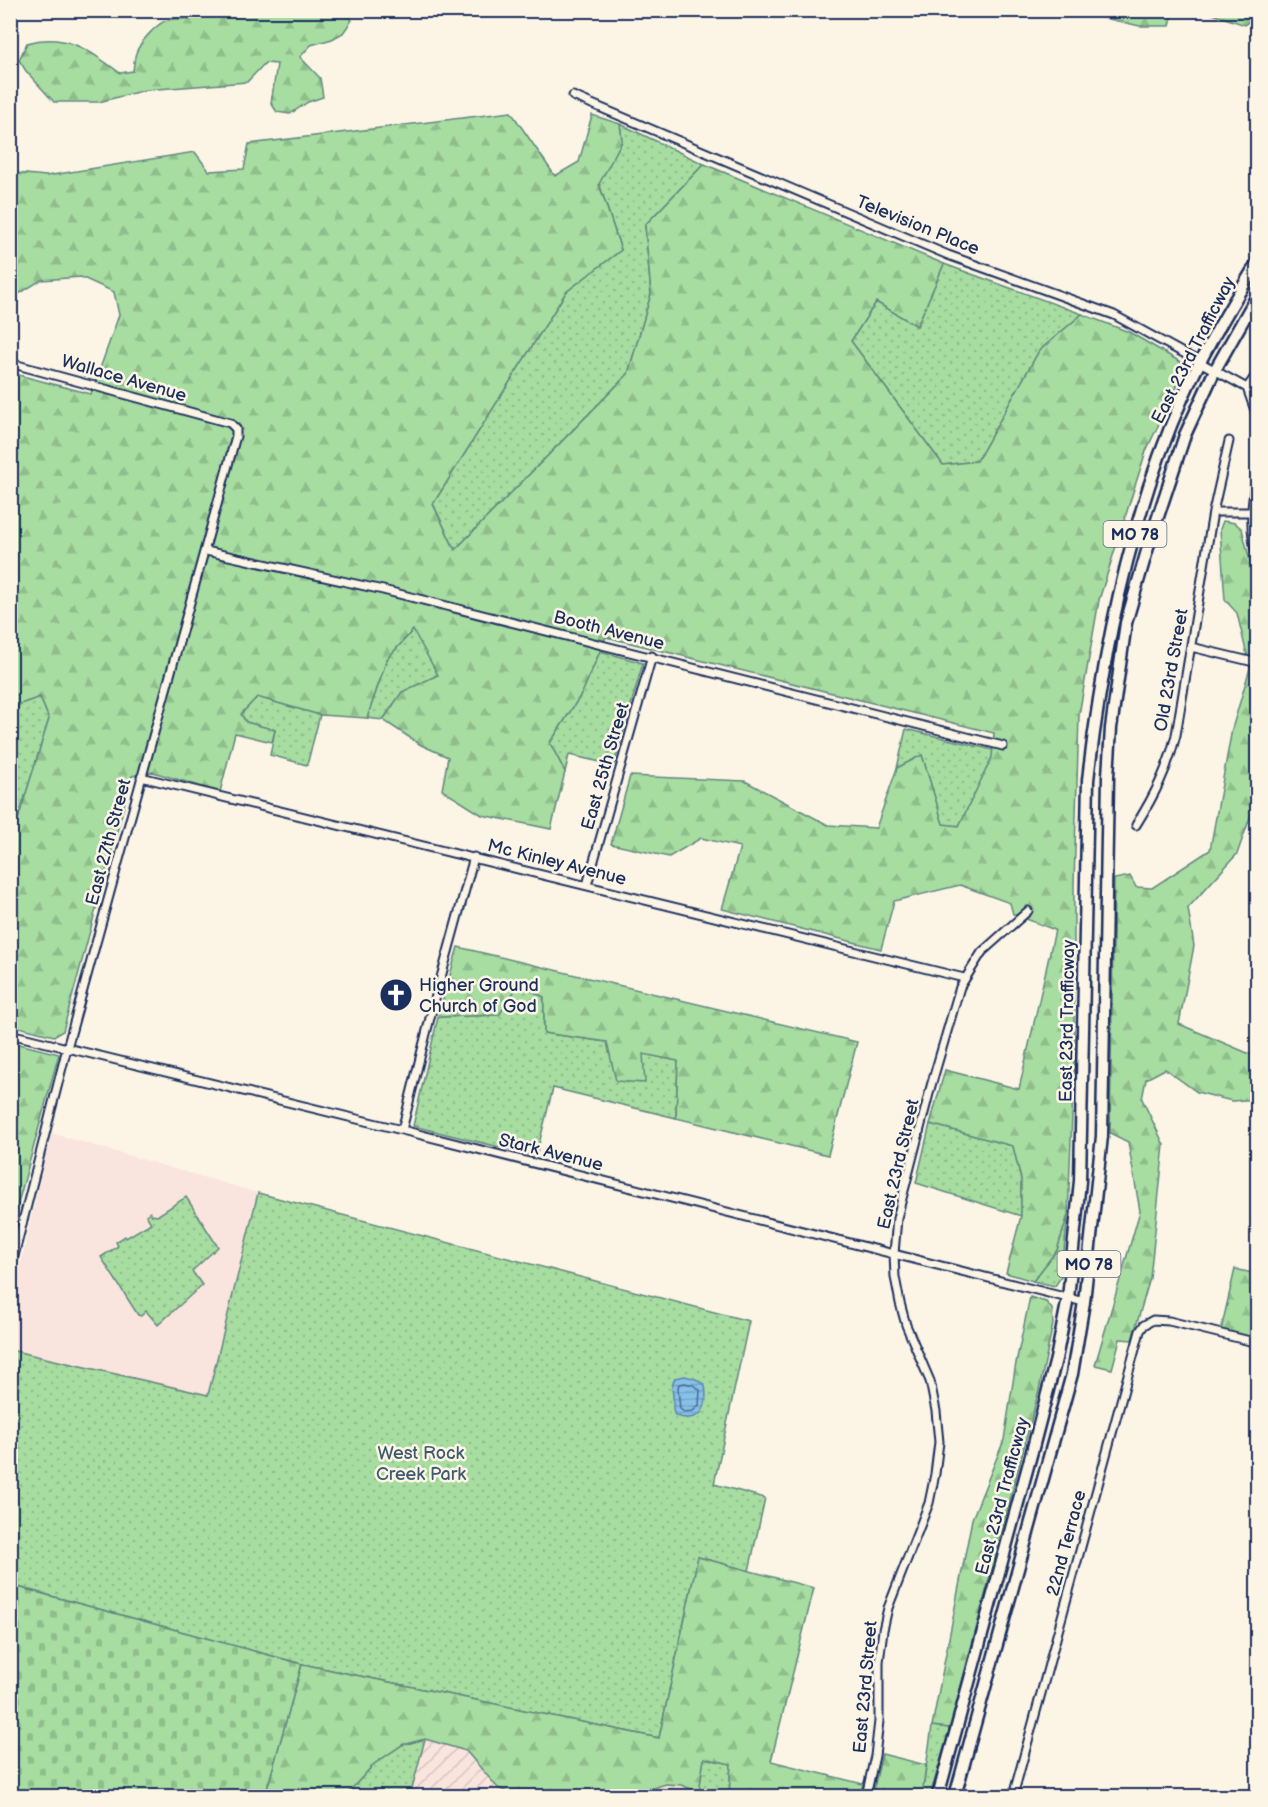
<svg xmlns="http://www.w3.org/2000/svg" width="1268" height="1807" viewBox="0 0 1268 1807" font-family="'Balsamiq Sans',sans-serif">
  <style>
    .built { fill: #fae4de }
    .industrial { fill: url(#industrial-furrows) }
    .grass { fill: url(#grass-dots); stroke: #61867f; stroke-width: 1.5 }
    .forest { fill: url(#forest-firs); stroke: #61867f; stroke-width: 1.5 }
    .cemetery { fill: url(#cemetery-stones); stroke: #61867f; stroke-width: 1.5 }
    .water { fill: url(#water-rules); stroke: #5c87b0; stroke-width: 1.5 }
    .lines { fill: none; stroke-linecap: round; stroke-linejoin: round }
    .shore { stroke: #476995; stroke-width: 1.5 }
    .street-casing { stroke: #1b2f5e; stroke-width: 11 }
    .primary-casing { stroke: #1b2f5e; stroke-width: 15 }
    .street { stroke: #fcf5e5; stroke-width: 7 }
    .primary { stroke: #fcf5e5; stroke-width: 10 }
    .labels { text-anchor: middle; stroke-width: 5; stroke-linejoin: round; paint-order: stroke }
    .shield { fill: #fcf5e5; stroke: #5e6a86; stroke-width: 1.5 }
    .shield-label { font-size: 16px; font-weight: bold; fill: #1b2f5e }
    .street-label { font-size: 18px; fill: #1b2f5e; stroke: #fcf5e5 }
    .poi-label { font-size: 18px; fill: #1b2f5e; stroke: #fcf5e5; text-anchor: start }
    .park-label { font-size: 18px; fill: #3e5a6e; stroke: #fcf5e5 }
  </style>
  <defs>
    <pattern id="industrial-furrows" width="10" height="10" patternUnits="userSpaceOnUse" patternTransform="scale(1.5)"><rect width="10" height="10" fill="#fae4de"/><path d="M-1 1l2-2M0 10L10 0M9 11l2-2" fill="none" stroke="#d6c4c1"/></pattern>
    <pattern id="grass-dots" width="8" height="8" patternUnits="userSpaceOnUse" patternTransform="scale(1.5)"><rect width="8" height="8" fill="#a7dda0"/><path d="M2 2h.1M6 6h.1" fill="none" stroke="#8fbe8c" stroke-width="1.8" stroke-linecap="round"/></pattern>
    <pattern id="forest-firs" width="22" height="20" patternUnits="userSpaceOnUse" patternTransform="scale(1.5)"><rect width="22" height="20" fill="#a7dda0"/><path d="M5 1l3.5 6h-7zM16 11l3.5 6h-7z" fill="#8fbe8c"/></pattern>
    <pattern id="cemetery-stones" width="16" height="16" patternUnits="userSpaceOnUse" patternTransform="scale(1.5)"><rect width="16" height="16" fill="#a7dda0"/><path d="M2 7V4a2 2 0 0 1 4 0v3zM10 15v-3a2 2 0 0 1 4 0v3z" fill="#8fbe8c"/></pattern>
    <pattern id="water-rules" width="6" height="5" patternUnits="userSpaceOnUse" patternTransform="scale(1.5)"><rect width="6" height="5" fill="#88c1e7"/><path d="M0 2.5h6" fill="none" stroke="#6e9dbe"/></pattern>
  </defs>
  <rect width="100%" height="100%" fill="#fcf5e5"/>
  <filter id="ink" filterUnits="userSpaceOnUse"><feTurbulence type="fractalNoise" baseFrequency=".0167" numOctaves="2"/><feDisplacementMap in="SourceGraphic" scale="12" xChannelSelector="R" yChannelSelector="G"/><feConvolveMatrix kernelMatrix="1 2 1 2 8 2 1 2 1" color-interpolation-filters="sRGB"/></filter>
  <g filter="url(#ink)">
    <path class="built" d="M51 1133 258 1193 208 1396 11 1350V1305Z"/>
    <path class="industrial" d="M425 1739 466 1751 498 1788 515 1796H410Z
      M666 1784 681 1785 699 1792 698 1796H627Z"/>
    <path class="grass" d="M620 124 704 164 645 225 651 294 628 374 455 550 433 504 566 292 621 250 599 183 622 141Z
      M944 264 1082 314 1039 351 977 461 943 465 851 341 876 302 917 326Z
      M414 629 438 675 402 692 383 720 367 718 387 659Z
      M600 651 643 663 614 765 569 755 565 772 550 743 582 693Z
      M40 697 49 719 11 842V718L20 704Z
      M257 697 320 715 307 765 270 755 275 730 246 722 241 714Z
      M906 729 993 750V757L959 826 943 825 922 755 897 768Z
      M518 984 544 997V1033L608 1042 642 1053 678 1061 676 1118 553 1088 536 1156 413 1126 438 1017 499 1015Z
      M930 1124 1013 1146 1021 1179V1216L916 1183Z
      M258 1193 749 1321 714 1484 765 1498 749 1571 698 1557 659 1738 302 1664 11 1585 10 1350 208 1395Z
      M186 1197 218 1247 192 1271 202 1285 158 1325 146 1311 141 1316 138 1315 101 1257 118 1246 116 1242 125 1236 126 1238 151 1223 146 1215 150 1212 152 1215 157 1216Z
      M1068 1215 1061 1277 1055 1286 1033 1281 1057 1250Z
      M932 1726 950 1728 930 1796H922Z
      M425 1739 410 1796H345L374 1764 402 1745Z
      M704 1758 731 1764 729 1796H698Z"/>
    <path class="forest" d="M203 11H344L352 20 343 33 332 39 311 45 300 57 320 78 323 97 308 102 290 114 277 112 271 103 277 64 265 63 247 82 145 90 99 102H54L26 71 19 60 27 43C66 32 90 51 120 73L133 71C134 66 134 58 136 53 140 42 158 22 168 20 181 17 193 22 203 11Z
      M1073 11H1173L1170 26H1140Z
      M1204 11H1246L1254 15 1245 25Z
      M511 112 555 176 579 162 592 115 620 124 622 141 599 184 621 250 566 292 433 504 455 550 628 374 651 294 645 225 704 164 944 264 917 326 876 302 851 341 943 465 977 461 1039 351 1082 314 1129 332 1184 364 1183 374 1146 451 1099 600 1079 715 1074 884V1065L1068 1215 1057 1250 1033 1281 1006 1273 1021 1216V1179L1013 1146 930 1124 945 1070 1019 1089 1055 930 1013 914 1010 903 960 885 894 901 881 949 722 909 740 847 701 838 669 857 611 844 630 776 745 781 828 825 876 828 897 768 922 755 943 824 959 826 992 757 994 733 606 637 582 693 550 743 565 772 551 829 482 815 442 790 448 757 421 745 383 720 402 692 438 675 413 630 387 659 367 718 320 715 257 697 241 714 246 722 275 730 272 742 235 733 220 792 153 772 132 776 63 1031 54 1036 11 1025V842L49 719 40 697 20 704 11 718V373L91 394 119 315 114 292 81 277 41 280 11 299V166L16 173 46 176 195 152 209 171 244 169 249 144Z
      M1223 521 1235 523 1242 529 1257 589V798L1237 854 1188 908 1194 946 1179 1024 1257 1057V1099L1232 1101 1197 1092 1165 1069 1146 1079 1142 1099 1164 1145 1150 1278 1132 1340 1120 1339 1112 1369 1095 1365 1140 1211 1128 1142 1110 1133 1114 879 1130 876 1136 887 1152 888 1210 850 1232 729 1250 668 1237 613 1225 600 1220 529Z
      M458 947 857 1042 828 1155 676 1118 678 1061 643 1054 645 1083 616 1081 607 1042 544 1033V997L519 984 499 1015 438 1017Z
      M11 1042 59 1054 11 1229 10 1042Z
      M1235 1269 1257 1274V1339L1221 1330Z
      M1030 1297 1046 1302 1052 1309 1053 1324 1039 1390 950 1728 932 1726 972 1519 1004 1440 1016 1363Z
      M698 1557 814 1588 771 1761 863 1784 860 1796H729L731 1764 704 1758 699 1792 681 1785 666 1784 627 1796H515L498 1788 466 1751 425 1739 402 1745 374 1764 345 1796H265L302 1664 659 1738Z
      M882 1754 926 1765 922 1796H872Z"/>
    <path class="cemetery" d="M10 1585 302 1664 265 1796H11Z"/>
    <path class="water" d="M685 1376 696 1379 705 1385C707 1399 707 1417 689 1418 685 1418 678 1418 675 1415 671 1411 674 1401 673 1396 672 1388 671 1385 675 1378Z"/>
    <g class="lines">
      <path class="shore" d="M685 1383 693 1385 700 1390 699 1405 693 1411 684 1412 680 1409 678 1388 679 1384Z"/>
      <g class="street-casing">
        <path id="street" d="M573 96 948 255 1114 315 1247 388
          M10 363 230 423 236 429V436L67 1048 10 1272
          M1247 388 1258 419
          M1247 388 1258 372
          M1258 461C1253 494 1247 528 1258 560
          M1213 512H1251
          M206 551 383 590 1003 746
          M1191 647 1258 663
          M141 777 964 978
          M1136 825C1154 796 1168 769 1176 735L1213 512 1229 441
          M587 885 652 656
          M10 1034 402 1130 1084 1302
          M402 1130 432 1010 474 857
          M866 1796 875 1756 879 1721V1662L883 1630 888 1608 929 1503 935 1474 939 1442 936 1411 930 1381 906 1325 900 1303 895 1277 894 1254 897 1218 931 1086 960 987 982 952 1028 911
          M1013 1796 1140 1331 1144 1325 1153 1320 1169 1321 1258 1343"/>
      </g>
      <g class="primary-casing">
        <path id="primary" d="M938 1796 1034 1444 1056 1359 1068 1298 1080 1181 1088 780C1103 649 1130 517 1183 397 1204 350 1232 305 1258 261
          M955 1796 1072 1374 1084 1302 1102 1136 1108 776 1111 728 1126 623 1149 544 1185 435 1215 370 1258 294"/>
      </g>
      <use href="#street" class="street"/>
      <use href="#primary" class="primary"/>
    </g>
  </g>
  <defs>
    <g id="church-disc" transform="scale(1.725)"><circle r="9.5" fill="#1b2f5e" stroke="#fcf5e5"/><path d="M-1.2-6h2.4v3.5h3.3v2.4h-3.3V6h-2.4V-.1h-3.3v-2.4h3.3Z" fill="#fff"/></g>
  </defs>
  <g fill-rule="evenodd">
    <use href="#church-disc" x="396" y="995"/>
  </g>
  <g class="labels">
    <g class="shield">
      <rect x="1103.5" y="521" width="63" height="26" rx="4.5"/>
      <rect x="1057.5" y="1251" width="63" height="26" rx="4.5"/>
    </g>
    <g class="shield-label">
      <text x="1135" y="540">MO 78</text>
      <text x="1089" y="1270">MO 78</text>
    </g>
    <g class="street-label">
      <text transform="translate(918 225) rotate(22)" y="6">Television Place</text>
      <text transform="translate(1193 350) rotate(-63)" y="6">East 23rd Trafficway</text>
      <text transform="translate(124 378) rotate(16)" y="6">Wallace Avenue</text>
      <text transform="translate(609 630) rotate(14)" y="6">Booth Avenue</text>
      <text transform="translate(1171 670) rotate(-80)" y="6">Old 23rd Street</text>
      <text transform="translate(605 766) rotate(-74)" y="6">East 25th Street</text>
      <text transform="translate(108 842) rotate(-75)" y="6">East 27th Street</text>
      <text transform="translate(557 862) rotate(14)" y="6">Mc Kinley Avenue</text>
      <text transform="translate(1067 1021) rotate(-89)" y="6">East 23rd Trafficway</text>
      <text transform="translate(551 1152) rotate(14)" y="6">Stark Avenue</text>
      <text transform="translate(898 1164) rotate(-77)" y="6">East 23rd Street</text>
      <text transform="translate(1002 1496) rotate(-75)" y="6">East 23rd Trafficway</text>
      <text transform="translate(1066 1543) rotate(-75)" y="6">22nd Terrace</text>
      <text transform="translate(865 1687) rotate(-85)" y="6">East 23rd Street</text>
    </g>
    <g class="poi-label">
      <text x="419" y="991">Higher Ground<tspan x="419" dy="21">Church of God</tspan></text>
    </g>
    <g class="park-label">
      <text x="421" y="1459">West Rock<tspan x="421" dy="21">Creek Park</tspan></text>
    </g>
  </g>
  <rect width="1268" height="1807" fill="none" stroke="#fcf5e5" stroke-width="36"/>
  <rect x="18" y="18" width="1232" height="1771" fill="none" stroke="#1b2f5e" stroke-width="2" filter="url(#ink)"/>
</svg>
